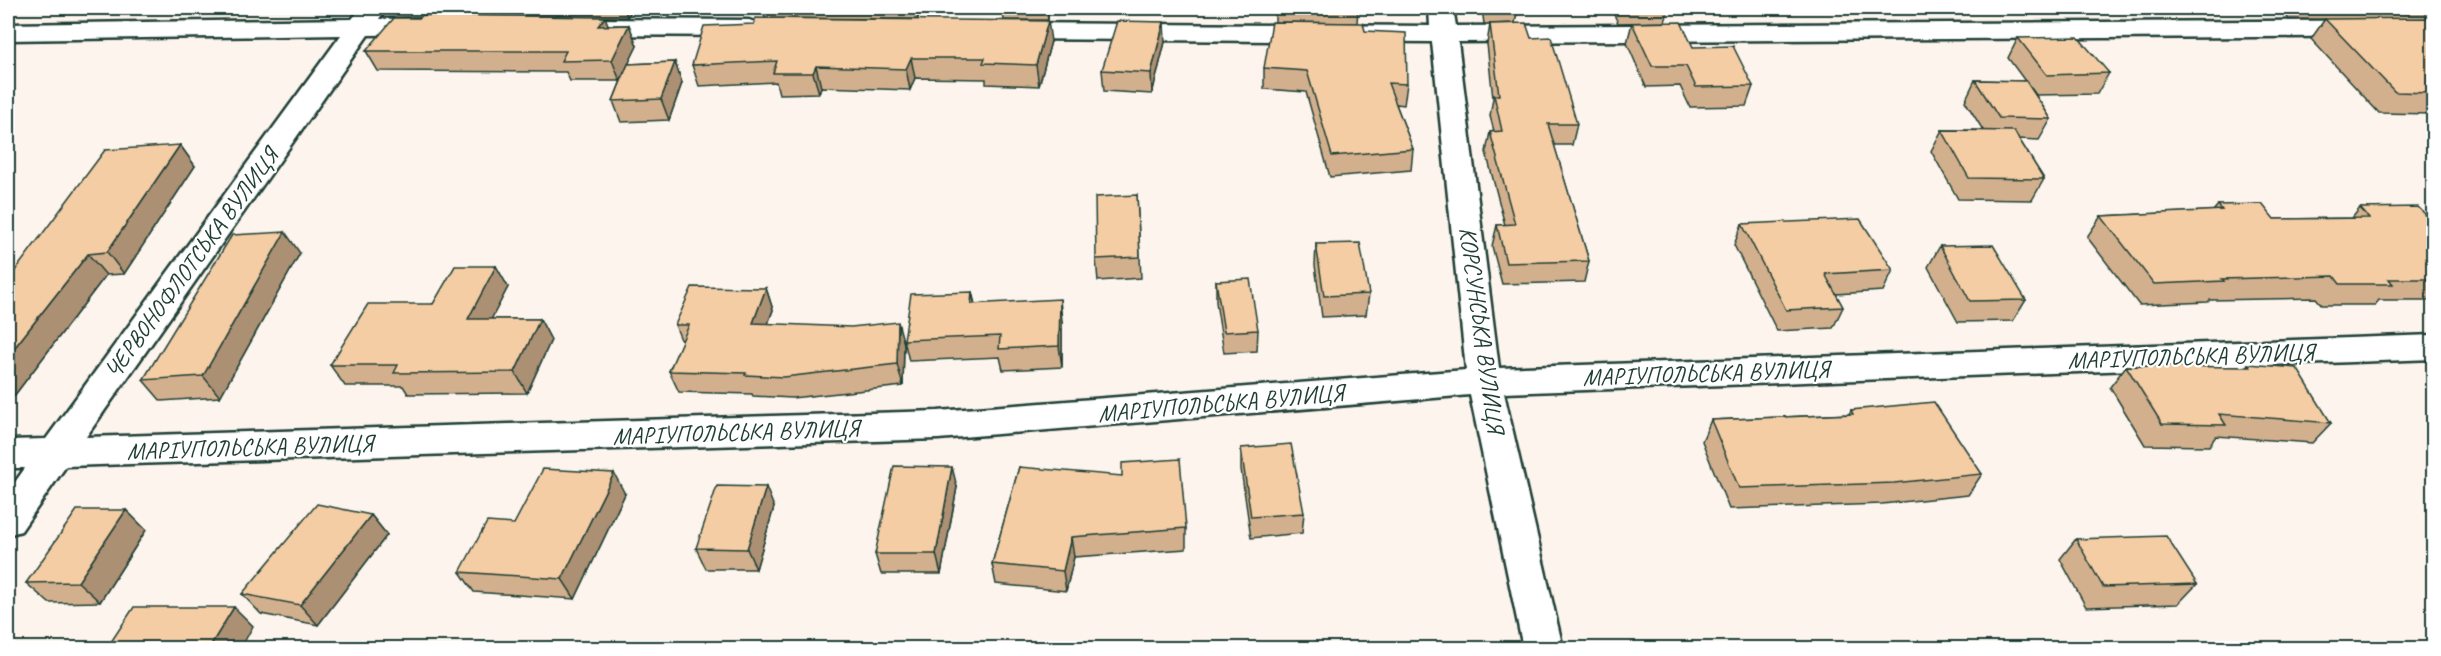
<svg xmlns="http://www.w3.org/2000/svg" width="2441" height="656" viewBox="0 0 2441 656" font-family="Caveat,sans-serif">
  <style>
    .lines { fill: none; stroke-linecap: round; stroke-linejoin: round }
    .minor-casing { stroke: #1f3d34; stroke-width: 5 }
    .minor { fill: #fff; fill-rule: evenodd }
    .wall { fill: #d3b08d; stroke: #1f3d34; stroke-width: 1.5 }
    .shaded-wall { fill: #ac9073; stroke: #1f3d34; stroke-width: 1.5 }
    .building { fill: #f5cda4; stroke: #1f3d34; stroke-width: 1.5 }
    .labels { text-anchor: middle; stroke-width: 4.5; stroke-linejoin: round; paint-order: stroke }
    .street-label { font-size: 24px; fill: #1f3d34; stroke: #fff }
  </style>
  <rect width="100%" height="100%" fill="#fdf5ed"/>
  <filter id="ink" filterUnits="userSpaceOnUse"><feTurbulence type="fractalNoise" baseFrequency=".0167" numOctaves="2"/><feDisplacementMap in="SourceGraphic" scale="12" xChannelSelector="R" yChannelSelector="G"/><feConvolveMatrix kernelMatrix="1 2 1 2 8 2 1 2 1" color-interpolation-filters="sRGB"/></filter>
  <g filter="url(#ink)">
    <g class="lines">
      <g class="minor-casing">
        <path id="minor" d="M361 8H379L383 13 379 19 431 18 440 21 444 26 440 31 431 34 368 35 86 437 938 411 1466 370 1432 42 1004 39 995 36 991 31 995 26 1004 23 1430 26 1429 8H1453L1456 26 2434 20V36L1458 42 1499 368 2434 335V359L1504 393 1563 648H1523L1470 395 938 439 66 466 21 531 8 535V492L25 468H8V440L46 439 341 35 8 40V24L352 19Z
          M584 19 749 20 758 23 762 28 758 33 749 36 584 35 575 32 571 27 575 22Z"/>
      </g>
      <use href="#minor" class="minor"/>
    </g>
    <path class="wall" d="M443 8H634L627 17 447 15Z
      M762 8H919L918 19 765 18Z
      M1002 8H1049L1048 20H1004Z
      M1275 8H1358L1357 23 1275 22Z
      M1482 8H1518L1515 23 1484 24Z
      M1611 8H1669L1665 22 1618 23Z
      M2277 8H2433V114L2379 113 2311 39 2325 19H2289Z
      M1632 23 1693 47 1753 86 1746 106 1690 107 1680 86 1646 87 1627 43Z
      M1490 24 1531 38 1577 124 1572 145H1554L1589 261 1584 282 1502 284 1492 246 1497 225H1505L1486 152 1490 132 1494 131 1490 116 1493 98 1487 44Z
      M608 25H629L637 46 628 64 675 62 682 83 669 120 621 122 613 101 626 68 620 81H570L566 72 378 71 366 51Z
      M1365 31 1407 84 1404 105 1396 104 1413 149 1411 170 1330 177 1306 92 1264 89V68Z
      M2018 38 2109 73 2097 94 2036 95 2031 88 2051 119 2039 140 2019 139 2044 179 2032 200 1958 199 1931 151 1942 130H1983L1965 101 1975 80 2025 81 2008 58Z
      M1051 41 1039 86 986 84V79L915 78 910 90 821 87 819 93 779 94 776 82 699 86 692 65Z
      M1165 42 1152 94 1104 91 1102 70Z
      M180 145 195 166 124 274 106 275 14 396H8V280Z
      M1137 195 1141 278 1098 281 1096 259Z
      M2218 205 2274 219 2352 218 2360 208 2428 217H2433V300H2379L2375 305H2322L2316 298 2210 300 2208 302 2139 305 2087 237 2101 216 2213 211Z
      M1742 224 1893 270 1883 291 1836 294 1843 307 1833 328 1777 331 1734 245Z
      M1316 244 1369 294 1366 315 1322 317 1315 265Z
      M1940 246 2026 300 2013 321 1958 322 1928 267Z
      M300 253 220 397 161 401 143 380Z
      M496 266 508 287 491 319H540L551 340 527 393 408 394 403 386H345L330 365Z
      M1216 281 1258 330 1257 351 1224 353 1216 302Z
      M766 288 773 310 768 324 904 344 903 386 792 398 753 396 752 394 679 392 669 371 682 342 675 325Z
      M972 292 975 304 1062 321V367L1003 370 1000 357 909 361 904 340Z
      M2248 364 2331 423 2312 443 2216 436 2209 446 2145 445 2110 387 2126 366 2246 367Z
      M1851 410 1982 474 1968 495 1882 504 1729 509 1702 441 1711 420 1849 414Z
      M1241 448 1304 513 1302 533 1251 538 1241 469Z
      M1019 467 1186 528V549L1074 557 1066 591 996 584 992 564Z
      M957 487 941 574H881L875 554Z
      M625 494 575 599 474 592 460 572Z
      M774 507 756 569H706L696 548Z
      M126 510 146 530 100 602 49 603 26 583Z
      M371 515 387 535 318 625 261 614 242 594Z
      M2076 539 2197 584 2178 604 2086 607 2060 559Z"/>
    <path class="shaded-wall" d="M624 8H634L627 17Z
      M916 8H919L918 19Z
      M1046 8H1049L1048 20Z
      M605 17 613 37 598 26Z
      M1048 21 1051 41 1039 86 1036 65Z
      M1164 22 1165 42 1152 94 1151 73Z
      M629 25 637 46 620 81 612 60Z
      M911 58 915 78 910 90 906 69Z
      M675 62 682 83 669 120 661 99Z
      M816 66 821 87 819 93 813 73Z
      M180 145 195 166 124 274 107 252Z
      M285 232 300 253 220 397 203 376Z
      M88 254 106 275 14 396 8 389V356Z
      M496 266 508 287 480 341 468 319Z
      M766 288 773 310 760 344 753 323Z
      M972 292 976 313 971 304Z
      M1060 299 1062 321V367L1059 346Z
      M540 319 551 340 527 393 515 372Z
      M898 322 904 344 903 386 897 364Z
      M952 467 957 487 941 574 936 554Z
      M614 473 625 494 575 599 562 579Z
      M766 487 774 507 756 569 747 549Z
      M126 510 146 530 100 602 78 582Z
      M371 515 387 535 318 625 300 605Z
      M1071 537 1074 557 1066 591 1063 571Z
      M234 607 253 626 241 648H209Z"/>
    <path class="building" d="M422 15 605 17 598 26 629 25 612 60 561 61 566 51H366L394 18H420Z
      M755 18 1048 21 1036 65 983 63 985 58H911L906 69 816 66 813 73H773L777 61 692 65 704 26 754 24Z
      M2433 18V93L2395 92 2325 19Z
      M1117 21 1164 22 1151 73 1102 70Z
      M1272 22 1363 23 1365 31 1406 33 1407 84 1388 83 1413 149 1332 156 1307 71 1264 68Z
      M1681 22 1693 47 1733 46 1753 86 1696 87 1686 66H1652L1632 23Z
      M1526 23 1531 38 1551 37 1577 124H1548L1589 261 1506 263 1497 225 1515 224 1490 132 1502 131 1494 95H1499L1490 24Z
      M2078 37 2109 73 2047 75 2018 38Z
      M675 62 661 99 613 101 628 64Z
      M1975 80 2026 81 2051 119 1999 118Z
      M1942 130 2014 131 2044 179 1969 178Z
      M180 145 107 252 88 254 8 356V280L105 150Z
      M1137 195 1140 257 1096 259 1095 197Z
      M2262 204 2274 219 2369 218 2360 208 2418 207 2428 217H2433V279H2389L2393 284H2340L2334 276 2222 279 2224 281 2154 284 2101 216 2222 210 2218 205Z
      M1860 219 1893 270 1825 274 1843 307 1786 310 1742 224Z
      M285 232 203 376 143 380 232 235Z
      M1360 243 1369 294 1324 296 1316 244Z
      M1993 245 2026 300 1970 301 1940 246Z
      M455 266H496L468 319H540L515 372 394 373 398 365H330L368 304H433Z
      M1250 279 1258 330 1224 332 1216 281Z
      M692 287 766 288 753 323 851 327 898 322 897 364 784 377 745 375 746 373 669 371 689 325H675Z
      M972 292 971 304 1060 299 1059 346 999 349 1000 336 904 340 911 294Z
      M2248 364 2297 368 2331 423 2219 414 2226 425 2162 424 2126 366 2250 367Z
      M1934 402 1982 474 1894 483 1739 488 1711 420 1853 414 1851 410Z
      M1291 444 1304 513 1251 517 1241 448Z
      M1180 459 1186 528 1071 537 1063 571 992 564 1019 467 1122 476V463Z
      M894 466 952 467 936 554H875Z
      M543 469 614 473 562 579 460 572 487 522 514 524Z
      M717 486 766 487 747 549 696 548Z
      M317 504 371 515 300 605 242 594Z
      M77 510H126L78 582 26 583Z
      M2166 536 2197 584 2103 587 2076 539Z
      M134 607H234L209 648H107Z"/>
  </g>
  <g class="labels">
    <g class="street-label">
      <text transform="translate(191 263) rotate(-54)" y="8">ЧЕРВОНОФЛОТСЬКА ВУЛИЦЯ</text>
      <text transform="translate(1482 330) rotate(82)" y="8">КОРСУНСЬКА ВУЛИЦЯ</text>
      <text transform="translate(2191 356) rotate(-2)" y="8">МАРІУПОЛЬСЬКА ВУЛИЦЯ</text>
      <text transform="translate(1706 373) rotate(-2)" y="8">МАРІУПОЛЬСЬКА ВУЛИЦЯ</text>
      <text transform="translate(1221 403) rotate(-5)" y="8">МАРІУПОЛЬСЬКА ВУЛИЦЯ</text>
      <text transform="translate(736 432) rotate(-2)" y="8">МАРІУПОЛЬСЬКА ВУЛИЦЯ</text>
      <text transform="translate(250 447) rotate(-2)" y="8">МАРІУПОЛЬСЬКА ВУЛИЦЯ</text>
    </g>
  </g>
  <rect width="2441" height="656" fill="none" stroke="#fff" stroke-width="30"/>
  <rect x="15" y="15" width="2411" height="626" fill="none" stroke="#1f3d34" stroke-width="2" filter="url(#ink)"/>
</svg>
